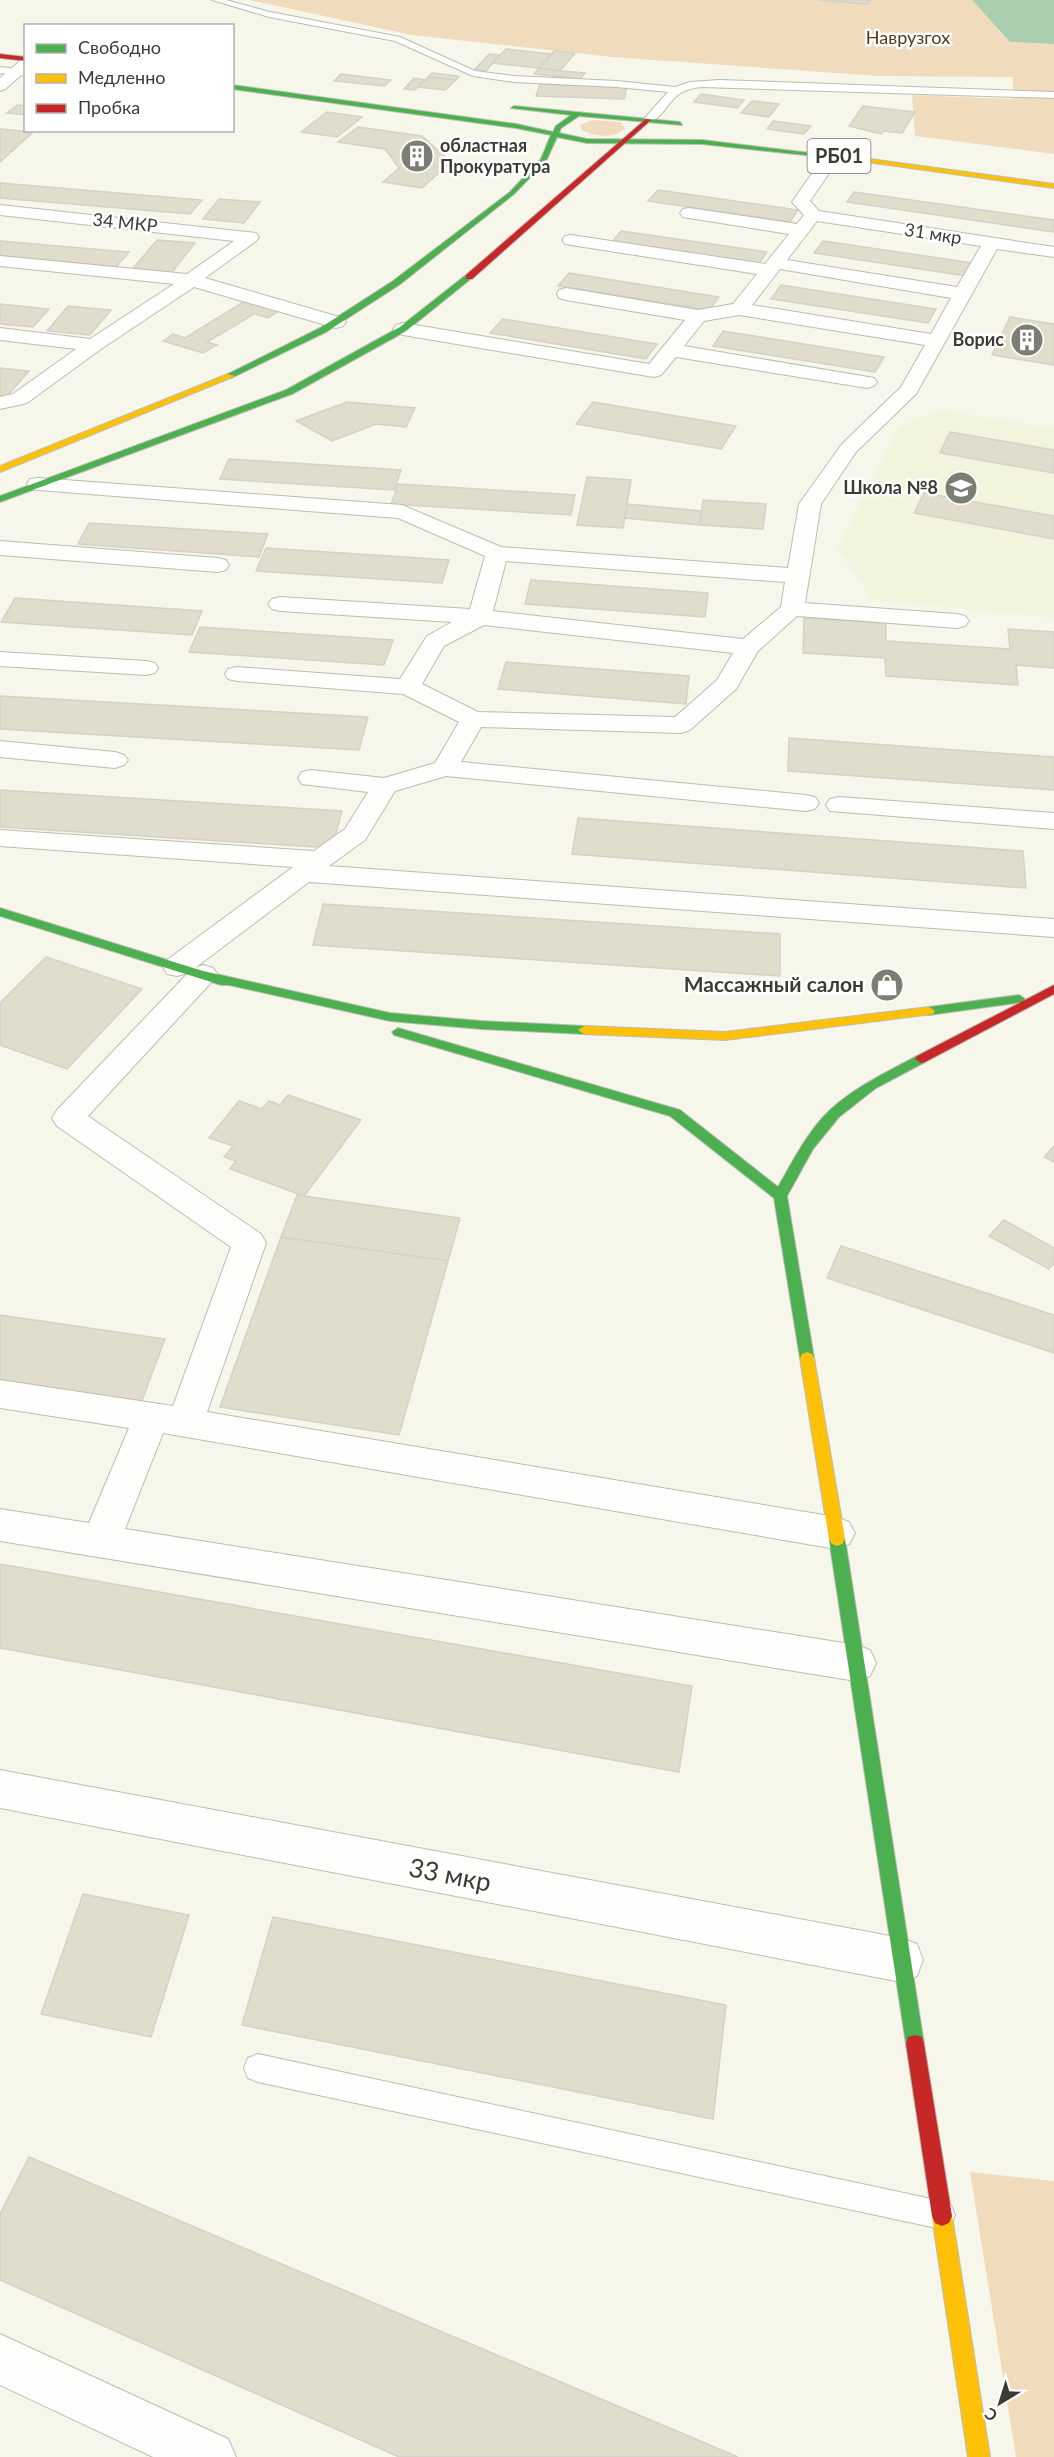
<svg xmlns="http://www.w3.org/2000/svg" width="1054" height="2457" viewBox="0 0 1054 2457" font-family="Lato,sans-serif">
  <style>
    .built { fill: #f2f4dd }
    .green { fill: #f0dbbd }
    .water { fill: #aaceae }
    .building { fill: #e1ddcd; stroke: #d3d2c8; stroke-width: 1.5 }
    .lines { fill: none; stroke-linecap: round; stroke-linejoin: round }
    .lane-casing { stroke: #bcbdb3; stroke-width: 2 }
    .street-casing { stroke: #bcbdb3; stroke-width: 2 }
    .fast-casing { stroke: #bcbdb3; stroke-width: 2 }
    .slow-casing { stroke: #bcbdb3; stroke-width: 2 }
    .jam-casing { stroke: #bcbdb3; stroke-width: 2 }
    .lane { fill: #fefefc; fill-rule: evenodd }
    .street { fill: #fefefc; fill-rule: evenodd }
    .fast { fill: #4caf50; fill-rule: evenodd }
    .slow { fill: #ffc107; fill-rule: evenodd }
    .jam { fill: #c62828; fill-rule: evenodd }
    .labels { text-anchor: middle; stroke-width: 5; stroke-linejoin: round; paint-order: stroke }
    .far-park-label { font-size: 18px; fill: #563916; stroke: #fff }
    .far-poi-label { font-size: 18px; font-weight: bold; fill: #3b3c33; stroke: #fff; text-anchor: end }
    .far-street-label { font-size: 18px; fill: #3b3c33; stroke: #fff }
    .shield { fill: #fff; stroke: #767670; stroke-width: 1.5 }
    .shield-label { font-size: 20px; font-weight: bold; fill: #3b3c33 }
    .poi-label { font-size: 21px; font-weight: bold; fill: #3b3c33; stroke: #fff; text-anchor: end }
    .near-street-label { font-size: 26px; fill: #3b3c33; stroke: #fff }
  </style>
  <rect width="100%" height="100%" fill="#f6f7ea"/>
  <path class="built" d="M941 410 1054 428V618L873 600 837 548 900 426Z"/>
  <path class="green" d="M249 0H972L1010 42 1054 44V154L915 136 912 95 1013 99V77L879 76 612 57 412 35Z
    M592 120 620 122 625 128C616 139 594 137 582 130L580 125Z
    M970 2172 1054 2181V2457H1016Z"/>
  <path class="water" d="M972 0H1054V44L1010 42Z"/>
  <path class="building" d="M818 0H870L868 4Z
    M506 49 552 54 539 68 492 63Z
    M554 51 575 53 560 71 539 68Z
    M489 54 500 55 486 71 475 69Z
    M539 68 560 71 585 73 580 79 534 74Z
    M432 73 459 76 456 80 428 77Z
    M341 74 391 80 384 86 334 81Z
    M428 77 456 80 445 90 417 87Z
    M414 78 425 80 415 90 404 89Z
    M540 84 627 87 624 99 536 96Z
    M701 94 744 100 737 108 694 102Z
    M752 101 779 104 769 117 741 113Z
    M17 105 26 106V115L7 113Z
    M863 106 915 112 902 133 883 131 881 134 849 126Z
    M327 112 362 117 337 137 301 132Z
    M773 121 811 126 804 134 767 129Z
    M358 127 422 136 451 162 422 188 383 182 399 168 385 149 338 142Z
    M0 129 33 132 0 162Z
    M0 183 202 200 190 214 0 198Z
    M658 190 798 210 790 222 648 201Z
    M854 192 1054 220V232L847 202Z
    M219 199 260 202 244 223 203 219Z
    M621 231 767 252 758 265 611 243Z
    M157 240 195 243 169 276 130 272Z
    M0 241 129 252 116 267 0 256Z
    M823 241 973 263 966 276 814 253Z
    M569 273 719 297 709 310 558 286Z
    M781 285 936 309 928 323 771 299Z
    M245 301 280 310 268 318 254 314 207 342 217 345 203 353 163 341 173 334 185 338Z
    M0 304 49 309 33 327 0 324Z
    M68 306 111 310 90 335 47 331Z
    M1010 317 1054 324V365L992 355Z
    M503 319 657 344 646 359 490 333Z
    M723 331 884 357 875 372 713 346Z
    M0 368 29 371 3 401 0 400Z
    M347 402 415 408 406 427 376 424 332 441 296 421Z
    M593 402 736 426 721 449 576 424Z
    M950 432 1054 450V473L940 453Z
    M229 459 401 470 394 490 220 479Z
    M587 477 631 480 623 528 577 525Z
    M398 484 575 495 571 515 391 504Z
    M924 493 1054 516V539L914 513Z
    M703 500 766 504 763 529 700 525Z
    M627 504 702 511 700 525 625 518Z
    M89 523 268 534 259 557 78 544Z
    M266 548 449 560 442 583 256 571Z
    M531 580 708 593 705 617 525 604Z
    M15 598 202 611 192 635 1 622Z
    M804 618 886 623V641L1010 649 1008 629 1054 632V668L1016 665 1018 685 886 676 885 658 803 653Z
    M200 627 393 640 384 665 189 652Z
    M506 662 689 676 686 704 498 689Z
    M0 696 368 717 359 750 0 729Z
    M789 738 1054 757V790L788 771Z
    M0 790 342 811 332 848 0 827Z
    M578 818 1023 851 1026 888 572 854Z
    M323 904 780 934V976L313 945Z
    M46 957 142 989 67 1069 0 1045V1003Z
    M288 1095 361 1120 304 1196 230 1169 236 1161 224 1157 233 1146 209 1138 239 1101 262 1109 269 1101 280 1105Z
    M1054 1146V1162L1044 1157Z
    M297 1195 460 1218 448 1261 281 1237Z
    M1004 1220 1054 1248V1263L1049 1269 989 1236Z
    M281 1237 448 1261 399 1435 220 1407Z
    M841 1246 1054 1315V1353L827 1278Z
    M0 1315 165 1339 141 1403 0 1383Z
    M0 1564 692 1686 679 1772 0 1648Z
    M83 1894 189 1915 151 2037 41 2014Z
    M273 1917 726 2005 713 2119 242 2025Z
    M29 2157 738 2457H399L0 2280V2214Z"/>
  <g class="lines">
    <g class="lane-casing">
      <path id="lane" d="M212 0H226L270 12 400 37 475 71 514 76 617 81 675 87 690 82 719 80 1054 92V98L702 87C666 90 672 113 648 123L643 120 668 92 617 87 514 82 473 76 395 41 269 17Z
        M0 67 26 70V76L0 73Z
        M258 2054 941 2201 951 2205 955 2215 951 2225 941 2229 258 2082 248 2078 244 2068 248 2058Z"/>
    </g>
    <g class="street-casing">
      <path id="street" d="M26 59V71L5 89 0 91V78L21 60Z
        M833 151 841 156 810 201 819 211 1054 247V257L997 249 916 394 856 452 821 504 805 603 957 614 965 616 969 621 965 626 957 628 797 616 758 651 736 689 690 730 681 733 481 727 461 762 806 795 815 797 819 803 815 809 806 811 446 776 395 791 365 840 329 866 1054 919V937L309 882 195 968 203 965 213 968 218 975 88 1116 261 1234 266 1243 207 1412 836 1517 849 1522 855 1533 849 1544 836 1549 163 1433 125 1529 856 1645 870 1650 876 1663 870 1676 856 1681 0 1541V1509L89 1523 129 1428 0 1408V1380L173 1406 231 1247 57 1126 52 1118 57 1110 188 973 177 976 167 974 163 967 167 960 293 867 0 846V830L314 851 345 829 368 792 302 784 298 778 302 772 311 770 384 778 435 763 459 722 403 694 237 681 228 679 225 674 228 669 237 667 400 679 427 636 452 622 280 611 272 609 268 604 272 599 280 597 470 609 485 556 398 518 38 490 30 489 27 484 30 479 38 478 402 505 501 547 788 568 799 504 842 444 901 387 925 345 739 315 704 321 684 346 874 378 877 382 874 386 867 388 676 357 661 375 654 377 403 335 396 333 393 329 396 325 403 323 649 364 685 320 566 300 559 298 557 294 559 290 566 288 698 310 733 304 757 274 571 245 565 244 562 240 565 236 571 235 765 264 789 234 689 218 683 217 680 213 683 209 689 208 797 224 804 215 792 202 827 152ZM817 221 981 246 957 287 787 260ZM780 269 951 298 931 334 752 305ZM506 561 785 582 781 607 743 639 493 611ZM484 625 733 653 717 680 675 717 478 712 422 684 444 646Z
        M0 205 256 233 259 237 256 241 205 278 343 318 346 322 343 326 336 328 194 287 101 349 27 403 0 409V397L13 394 76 349 0 340V328L90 339 174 284 0 266V256L187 274 234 241 0 215Z
        M0 541 218 558 226 560 229 565 226 570 218 572 0 555Z
        M0 652 146 661 155 663 158 668 155 673 146 675 0 666Z
        M0 741 115 752 124 755 128 760 124 765 115 768 0 757Z
        M839 797 1054 813V829L830 811 826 805 830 799Z
        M0 1770 901 1938 917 1944 923 1960 917 1976 901 1982 0 1808Z
        M0 2334 228 2439 236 2457H153L0 2385Z"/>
    </g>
    <g class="fast-casing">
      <path id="fast" d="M232 85 516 124 553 132 556 126 571 115 511 108 514 106 680 122 682 125 579 116 561 128 559 133 587 139 702 140 836 156 833 158 702 144 587 143 557 137 546 161 514 194 399 285 326 332 231 378 227 376 228 374 320 328 393 281 510 192 541 159 551 135 516 128 232 89Z
        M466 275 473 277 406 331 292 394 0 502V496L286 390 400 327Z
        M0 908 203 971 390 1013 481 1021 584 1026 590 1030 584 1034 481 1029 390 1021 229 985H221L0 916Z
        M1019 995 1025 999 1023 1002 929 1015 923 1011 929 1007Z
        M398 1028 680 1110 778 1187C793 1161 807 1132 830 1110 855 1087 887 1072 917 1056H925L927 1059 925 1062 876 1088 839 1117 813 1149 787 1196 814 1358 812 1362H802L800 1358 774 1198 670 1116 394 1035 392 1032Z
        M837 1532 842 1534 845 1539 924 2044 922 2051 915 2053 908 2051 906 2044 829 1539 832 1534Z"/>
    </g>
    <g class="slow-casing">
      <path id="slow" d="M833 154 1054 184V188L831 157Z
        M228 374 235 376 0 472V466Z
        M929 1007 935 1011 933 1014 725 1040 584 1034 578 1030 584 1026 725 1032Z
        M807 1352 812 1354 814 1358 845 1539 842 1544 837 1546 832 1544 829 1539 800 1358 802 1354Z
        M942 2206 949 2209 952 2216 990 2457H968L932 2216 935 2209Z"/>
    </g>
    <g class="jam-casing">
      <path id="jam" d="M0 54 26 57V61L0 58Z
        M646 119 651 120 472 279H466V275Z
        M1054 985V994L925 1062 921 1063 915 1059 917 1056Z
        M915 2035 922 2037 924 2044 952 2216 949 2223 942 2226 935 2223 932 2216 906 2044 908 2037Z"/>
    </g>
    <use href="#lane" class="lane"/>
    <use href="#street" class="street"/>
    <use href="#fast" class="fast"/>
    <use href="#slow" class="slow"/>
    <use href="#jam" class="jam"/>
  </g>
  <defs>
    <g id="building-disc" transform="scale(1.725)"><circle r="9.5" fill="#7c7d73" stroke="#fff"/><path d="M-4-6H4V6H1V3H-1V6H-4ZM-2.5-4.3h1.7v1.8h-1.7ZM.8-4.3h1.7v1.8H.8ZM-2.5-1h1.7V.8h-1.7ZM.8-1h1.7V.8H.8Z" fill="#fff"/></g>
    <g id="school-disc" transform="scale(1.725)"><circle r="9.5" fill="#7c7d73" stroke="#fff"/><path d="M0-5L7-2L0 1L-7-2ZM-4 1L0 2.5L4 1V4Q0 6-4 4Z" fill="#fff"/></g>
    <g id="shop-disc" transform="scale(1.725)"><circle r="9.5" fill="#7c7d73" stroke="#fff"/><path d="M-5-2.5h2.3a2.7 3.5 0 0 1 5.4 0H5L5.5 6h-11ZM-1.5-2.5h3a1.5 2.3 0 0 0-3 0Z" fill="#fff"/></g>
  </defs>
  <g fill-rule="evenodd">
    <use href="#building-disc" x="417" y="156"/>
    <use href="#building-disc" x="1027" y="340"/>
    <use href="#school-disc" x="961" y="488"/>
    <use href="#shop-disc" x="887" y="985"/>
  </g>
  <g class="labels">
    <g class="far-park-label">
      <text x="908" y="44">Наврузгох</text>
    </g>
    <g class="far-poi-label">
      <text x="440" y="152" text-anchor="start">областная<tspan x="440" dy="21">Прокуратура</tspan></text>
      <text x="1004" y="346">Ворис</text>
      <text x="938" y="494">Школа №8</text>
    </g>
    <g class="far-street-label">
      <text transform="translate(125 223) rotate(6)" y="6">34 МКР</text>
      <text transform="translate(933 234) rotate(9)" y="6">31 мкр</text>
    </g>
    <rect class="shield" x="807.5" y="139" width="63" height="34" rx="4.5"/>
    <g class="shield-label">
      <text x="839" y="163">РБ01</text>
    </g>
    <g class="poi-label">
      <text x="864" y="992">Массажный салон</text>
    </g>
    <g class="near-street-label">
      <text transform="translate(450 1875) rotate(11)" y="9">33 мкр</text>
    </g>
  </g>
  <rect x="24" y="24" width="210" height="108" fill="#ffffff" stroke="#b1b1ad" stroke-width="1.5"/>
  <rect x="36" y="44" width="30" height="9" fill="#4caf50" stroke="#b1b1ad" stroke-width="1.5"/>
  <text x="78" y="54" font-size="18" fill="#3b3c33">Свободно</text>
  <rect x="36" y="74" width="30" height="9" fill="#ffc107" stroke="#b1b1ad" stroke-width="1.5"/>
  <text x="78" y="84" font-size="18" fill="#3b3c33">Медленно</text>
  <rect x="36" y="104" width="30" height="9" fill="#c62828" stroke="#b1b1ad" stroke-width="1.5"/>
  <text x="78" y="114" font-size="18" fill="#3b3c33">Пробка</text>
  <g transform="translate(1000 2403) rotate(218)" stroke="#ffffff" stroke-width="4.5" paint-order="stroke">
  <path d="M0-4.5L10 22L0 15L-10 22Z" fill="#3b3c33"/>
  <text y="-9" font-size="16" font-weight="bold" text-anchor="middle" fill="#3b3c33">С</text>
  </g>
</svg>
